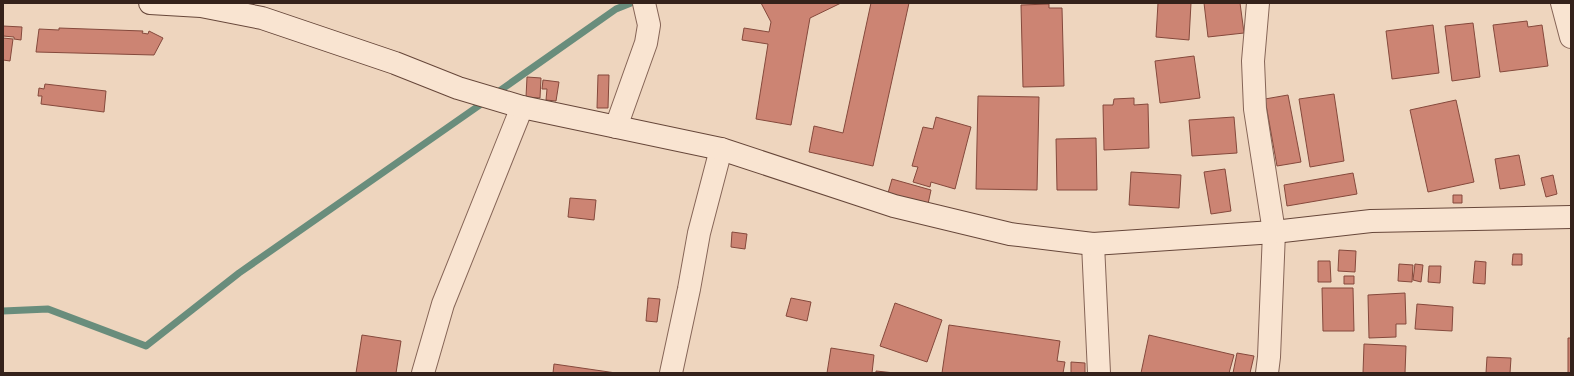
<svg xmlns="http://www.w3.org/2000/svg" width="1574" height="376" viewBox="0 0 1574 376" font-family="Georgia,serif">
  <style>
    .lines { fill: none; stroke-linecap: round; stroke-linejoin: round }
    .stream { stroke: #698d7c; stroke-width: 7 }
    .building { fill: #cc8473; stroke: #85493c }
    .street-casing { stroke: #866557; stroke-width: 24 }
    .secondary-casing { stroke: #67473a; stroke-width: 24 }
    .street { stroke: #f9e4d1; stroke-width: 22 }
    .secondary { stroke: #f9e4d1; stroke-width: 22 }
  </style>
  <rect width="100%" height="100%" fill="#eed5be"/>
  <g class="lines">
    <path class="stream" d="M495 94 616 9 631 3
      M3 311 48 309 146 346 239 273 487 100"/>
  </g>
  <path class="building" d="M761 3H841L810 18 791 125 756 119 768 44 742 40 744 28 769 32 771 22Z
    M871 3H909L873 166 809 152 814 126 843 133Z
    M1158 3H1191L1189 40 1156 37Z
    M1204 3H1240L1244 33 1208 37Z
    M1049 4V8H1062L1064 86 1023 87 1021 5Z
    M1527 21 1528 27 1542 25 1548 66 1500 72 1493 25Z
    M1473 23 1480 77 1452 81 1445 26Z
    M1433 25 1439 73 1392 79 1386 31Z
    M3 26 22 27 21 40 14 39V37L3 36Z
    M59 28 143 31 142 33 148 34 149 31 163 38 154 55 36 52 39 29 59 30Z
    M3 38 13 39 10 61 3 60Z
    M1194 56 1200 98 1160 103 1155 61Z
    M598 75H609L608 108H597Z
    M527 77 541 78 540 98 526 97Z
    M543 80 559 82 556 101 546 100 547 89H542Z
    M45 84 106 91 104 112 41 104 42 96H38L39 88 44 89Z
    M1334 94 1344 161 1310 167 1299 99Z
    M1288 95 1301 162 1277 166 1265 99Z
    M978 96 1039 97 1037 190 976 189Z
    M1134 98V105L1148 104 1149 148 1104 150 1103 105H1113L1114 99Z
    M1456 100 1474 182 1428 192 1410 110Z
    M936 117 971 127 955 189 931 182 930 187 913 182 918 167 912 166 923 127 933 129Z
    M1234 117 1237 153 1192 156 1189 120Z
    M1096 138 1097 190H1057L1056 139Z
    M1519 155 1525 185 1500 189 1495 159Z
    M1225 169 1231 211 1211 214 1204 172Z
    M1131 172 1181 175 1179 208 1129 205Z
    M1353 173 1357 194 1287 206 1284 185Z
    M1553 175 1557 194 1546 197 1541 178Z
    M892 179 931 190 928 204 888 193Z
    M1453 195H1462V203H1453Z
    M570 198 596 200 594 220 568 217Z
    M732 232 747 234 745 249 731 247Z
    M1339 250 1356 251 1355 272 1338 271Z
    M1513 254H1522V265H1512Z
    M1318 261H1330L1331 282H1318Z
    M1475 261 1486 262 1485 284 1473 283Z
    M1399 264 1413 265 1412 282 1398 281Z
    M1415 264 1423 265 1421 282 1413 280Z
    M1429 266H1441L1440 283 1428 282Z
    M1344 276H1354V284H1344Z
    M1322 288H1353L1354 331H1323Z
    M1405 293 1406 324H1396V337L1369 338 1368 295Z
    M648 298 660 299 657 322 646 321Z
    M791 298 811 302 807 321 786 316Z
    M895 303 942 320 927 362 880 346Z
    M1417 304 1453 307 1452 331 1415 329Z
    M949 325 1060 341 1057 361 1065 362 1063 373H942Z
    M362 335 401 341 396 373H356Z
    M1149 335 1234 355 1229 373H1141Z
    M1568 338H1571V373H1568Z
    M1364 344 1406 346 1405 373H1363Z
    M831 348 874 355 872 373H827Z
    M1237 353 1254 356 1250 373H1233Z
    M1487 357 1511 358 1510 373H1486Z
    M1071 362 1085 363V373H1071Z
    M554 364 616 373H553Z
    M876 371 895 373H876Z"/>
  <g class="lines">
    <g class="street-casing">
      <path id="street" d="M1258 3 1253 61 1255 109 1274 232 1269 357 1267 373
        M1562 3 1571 37
        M616 127 646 43 649 25 644 3
        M1093 244 1099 373
        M423 373 443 304 522 107
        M671 373 689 289 699 233 721 149"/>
    </g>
    <g class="secondary-casing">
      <path id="secondary" d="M150 3 201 6 262 18 395 63 458 88 522 107 721 149 894 206 1010 234 1093 244 1274 232 1371 221 1571 217"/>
    </g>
    <use href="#street" class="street"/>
    <use href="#secondary" class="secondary"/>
  </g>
  <rect width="1574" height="376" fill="none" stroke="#35221b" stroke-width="8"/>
</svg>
